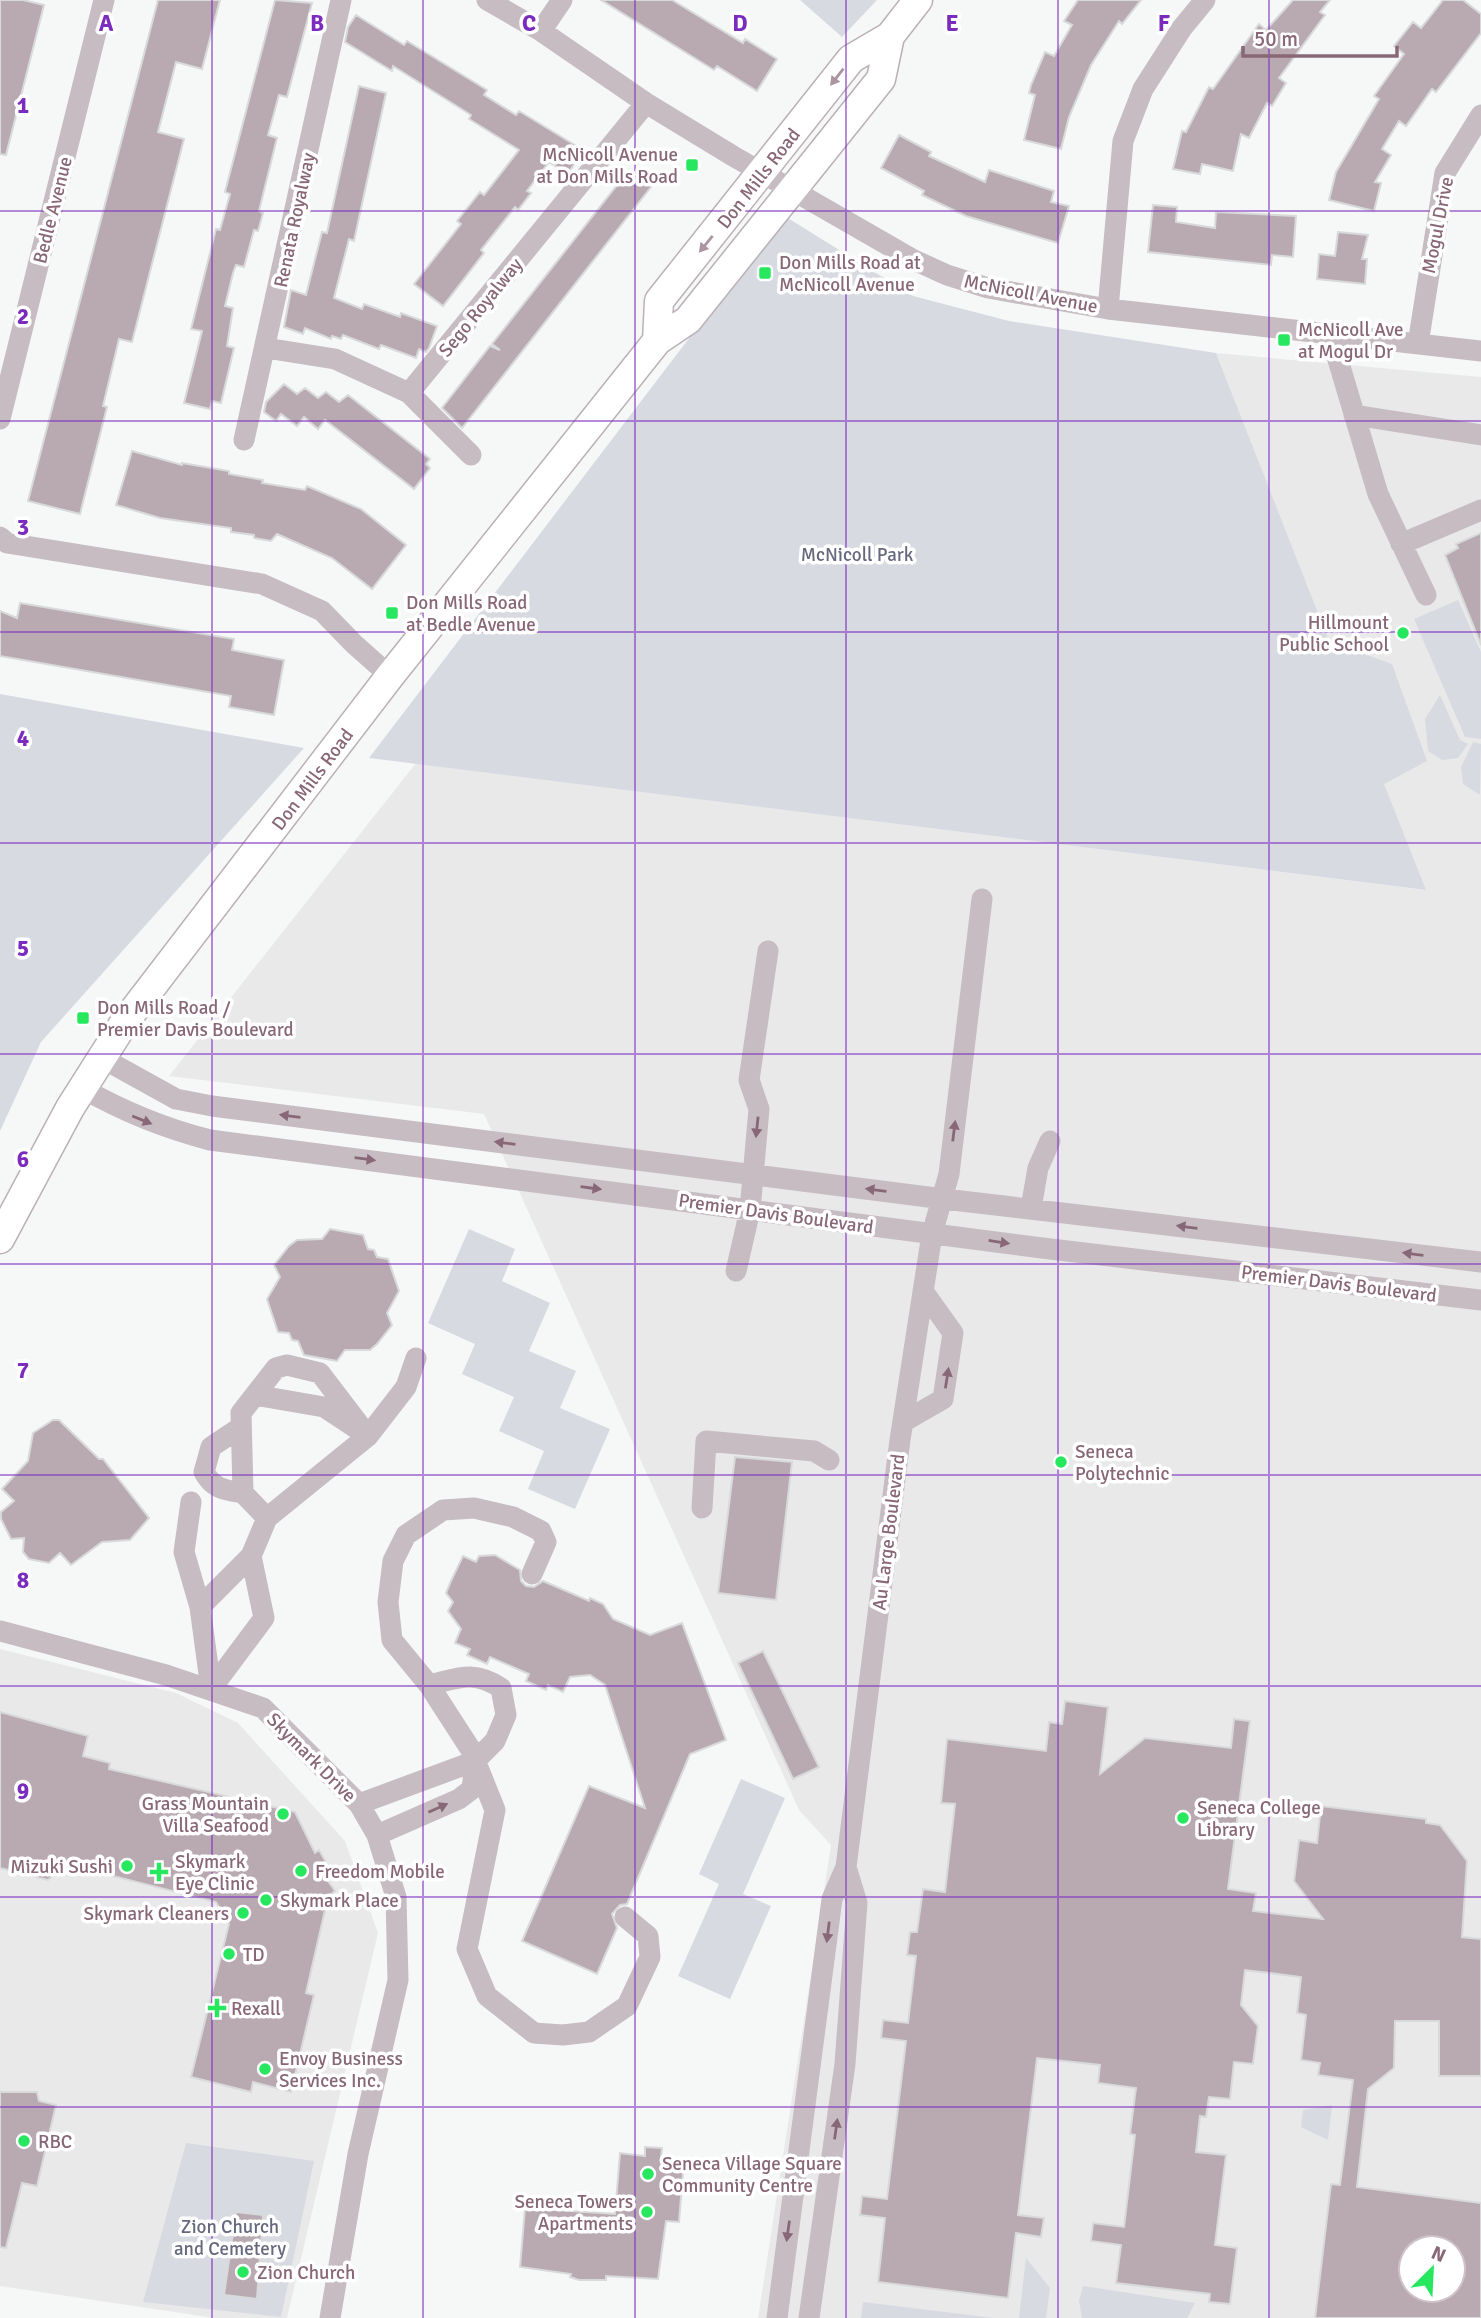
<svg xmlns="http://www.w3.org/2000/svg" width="1481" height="2318" viewBox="0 0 1481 2318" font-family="Signika,sans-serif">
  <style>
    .built { fill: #e9e9ea; fill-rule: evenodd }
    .green { fill: #d7dae0 }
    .building { fill: #b9aab2; stroke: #d8dada; stroke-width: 2; fill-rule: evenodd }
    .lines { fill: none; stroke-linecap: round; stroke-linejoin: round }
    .major-casing { stroke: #bbb0b6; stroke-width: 31 }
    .minor { stroke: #c6bcc1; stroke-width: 21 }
    .major { stroke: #fff; stroke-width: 28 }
    .oneway { fill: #ac95a0 }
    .oneway2 { fill: #886777 }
    .grid { fill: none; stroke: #7b2cbf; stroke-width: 2; stroke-opacity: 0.55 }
    .poi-dot { fill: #27e75e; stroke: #fff; stroke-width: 2.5 }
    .labels { text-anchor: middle; stroke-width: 7; stroke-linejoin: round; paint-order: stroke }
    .poi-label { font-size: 19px; fill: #886777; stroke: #fff; text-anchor: start }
    .street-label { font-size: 19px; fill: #886777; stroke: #fff }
    .park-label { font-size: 19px; fill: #66697e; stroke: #fff }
    .grid-label { font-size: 23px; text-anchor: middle; font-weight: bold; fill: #7b2cbf; stroke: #fff; stroke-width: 7; stroke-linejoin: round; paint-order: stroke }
  </style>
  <rect width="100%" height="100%" fill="#f6f8f8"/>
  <path class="built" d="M1216 353 1481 377V2318H758L831 1845 799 1810 484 1114 169 1076 416 763 1425 890ZM1411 2248H1453V2290H1411Z
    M0 1649 176 1693 238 1723 345 1841 378 1933 287 2318H214L0 2286Z"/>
  <path class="green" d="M800 0H877L842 37Z
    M783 215 913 296 1009 321 1216 353 1334 654 1350 649 1392 664 1427 761 1384 784 1426 890 369 758Z
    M1458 600 1481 652V739L1465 737 1414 619Z
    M0 694 304 748 41 1042 0 1131Z
    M1440 695 1460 740 1468 744 1458 758 1442 760 1428 751 1425 719Z
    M1473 742 1481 744 1480 795 1463 784 1461 767Z
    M469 1229 515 1249 502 1281 550 1303 529 1351 576 1371 560 1408 610 1429 575 1509 528 1489 544 1451 499 1431 514 1397 462 1374 475 1344 428 1323Z
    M741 1779 785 1798 743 1894 771 1906 730 1999 678 1976 719 1884 699 1874Z
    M1332 2105 1328 2140 1301 2127 1303 2110Z
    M186 2143 314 2161 281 2317 143 2302Z
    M1026 2258 1050 2288 1046 2318H1019Z
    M1083 2286 1195 2303 1187 2318H1082L1079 2301Z
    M863 2302 994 2318H861Z"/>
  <path class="building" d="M0 0H23L44 5 6 155 0 154Z
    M158 0H220L202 69 176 62 158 132 184 139 132 342 119 339 103 406 107 407 80 514 28 501Z
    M275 0 312 3 287 97 279 95 268 135 277 138 259 211 263 213 258 231 254 230 244 267 236 265 233 273 225 306 233 308 227 346 234 348 221 403 212 401 210 409 184 403 202 331 191 329 216 229 220 230 230 194 225 192Z
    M601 0H672L743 43 745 39 777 59 757 91 717 66 714 70Z
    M1078 0H1141L1122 24 1119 21 1091 65 1069 117 1061 149 1024 140 1035 95 1029 93 1031 85 1045 52 1054 56 1072 25 1064 21Z
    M1293 0H1330L1320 12 1325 15 1279 78 1286 83 1272 106 1267 103 1249 138 1241 134 1233 171 1202 164 1200 174 1173 169 1182 131 1186 132 1209 87 1213 89 1259 24 1266 30Z
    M1443 0H1463L1481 14V33L1436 92 1432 89 1406 126 1399 121 1382 149 1391 155 1375 182 1381 183 1374 211 1329 200 1336 172 1379 99 1374 96 1404 54 1394 46 1413 22 1421 28Z
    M356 15 404 45 407 41 487 90 484 95 516 115 519 111 583 150 568 174 549 162 527 191 531 193 518 210 515 207 481 250 484 253 443 306 414 284 461 224 457 221 480 192 484 195 519 150 469 119 471 115 393 66 392 71 345 42 348 27Z
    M359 86 386 93 354 241 349 239 334 298 362 309 364 304 400 317 401 313 437 326 429 348 426 352 419 349 416 358 381 345 379 349 343 335 341 339 332 336 331 339 305 328 303 334 284 327 291 290 306 295 322 232 327 233Z
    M899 135 931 152 929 156 985 182 989 170 1054 191 1051 202 1069 206 1058 243 966 216 922 195 924 191 881 168Z
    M629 170 651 187 462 428 442 408 490 346 500 350 492 344Z
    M1153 205 1177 207 1176 222 1215 228 1216 212 1296 216 1293 257 1272 255 1271 265 1148 252Z
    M1338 232 1368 235 1362 259H1367L1365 284 1317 279 1319 254 1335 256Z
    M284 384 297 394 305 388 318 398 326 392 339 402 348 395 430 459 426 464 430 468 414 489 325 420 318 429 304 417 297 426 281 414 276 421 264 412 266 402Z
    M132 451 182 465V463L229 471V474L263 480 262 483 305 490 307 486 361 509 406 545 372 589 332 558 277 534 271 541 254 538V535L231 532V528L160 518 116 505Z
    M1481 533V645L1445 555 1458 548 1456 544Z
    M20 603 234 639 232 650 284 660 274 715 229 707 231 696 0 656V611L17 618Z
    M330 1229 363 1235 368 1249 374 1250 377 1257 388 1259 399 1291 387 1313 392 1325 377 1344 370 1350H345L337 1361 304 1355 298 1341 292 1340 289 1333 278 1332 267 1299 280 1277 274 1265 289 1246 297 1240 322 1239Z
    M53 1420H59L99 1459H103L149 1518 130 1540 102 1542 71 1565 60 1553 49 1563 29 1559 23 1552 24 1538 11 1539 1 1519V1512L14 1501 2 1489 28 1461 33 1433Z
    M735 1457 792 1462 776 1600 718 1593Z
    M495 1555 520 1570 521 1581 526 1586 534 1587 543 1581 589 1601 590 1598 603 1604 613 1619 650 1635 682 1623 726 1740 690 1754 627 1904 620 1905 612 1914 617 1928 597 1974 522 1941 589 1786 645 1808 605 1685 590 1675 570 1677 563 1692 548 1685 546 1690 526 1681 529 1674 490 1657 487 1664 467 1655 470 1649 455 1643 461 1629 448 1611 453 1602 446 1593 451 1581 463 1556 476 1562 479 1556Z
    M763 1651 819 1767 793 1779 738 1663Z
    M1065 1701 1108 1707 1100 1774 1145 1738 1231 1748 1234 1719 1250 1721 1228 1889 1256 1893 1253 1911 1323 1919 1294 1881 1299 1840 1317 1843 1321 1806 1426 1819V1823L1440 1825 1467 1861 1462 1937 1481 1939V2076H1439V2021H1395L1394 2068 1368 2089 1357 2187 1481 2203V2318H1315L1331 2184 1340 2185 1353 2080 1318 2075 1320 2063 1301 2060 1306 2015 1297 2013 1301 1977 1245 1970 1241 2005 1258 2026 1253 2064 1234 2062 1230 2099 1209 2097 1206 2117 1200 2116 1196 2152 1226 2155 1215 2245 1237 2248 1230 2304 1209 2302 1210 2294 1116 2283 1121 2245 1091 2241 1093 2223 1124 2227 1135 2135 1130 2134 1136 2088 1098 2083 1100 2065 1037 2058 1018 2215 1044 2218 1041 2237 1016 2233 1008 2298 878 2282 885 2218 860 2215 862 2196 887 2199 906 2041 881 2038 883 2020 908 2023 916 1956 907 1955 910 1932H917L923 1889 945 1892 955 1804 941 1803 947 1739 1046 1751 1049 1722 1062 1724ZM1411 2248H1453V2290H1411Z
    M0 1712 88 1736 83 1756 110 1763 109 1769 295 1812 315 1853 319 1850 330 1869 323 1874 335 1891 328 1897 306 1993 314 1995 291 2092 253 2082 251 2092 191 2077 229 1924 216 1902 66 1864 48 1880 0 1868Z
    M0 2092H37L39 2101 56 2105 37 2186 22 2183 6 2248 0 2247Z
    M645 2147 662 2148 661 2157 684 2159 679 2222 666 2221 658 2279 606 2276V2280H579L570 2277 571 2274 520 2267 525 2208 615 2214 620 2153 645 2156Z
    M236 2212 263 2215 257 2299 224 2295Z"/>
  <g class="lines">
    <g class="major-casing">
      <path id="major" d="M657 341 659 301 851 59 890 36 918 0
        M0 1239 70 1108 124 1023 390 676 657 341 688 320 881 79 890 36"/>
    </g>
    <path class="minor" d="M487 0 541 31 646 103 733 156 914 260 947 275 988 288 1108 309 1481 351
      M541 31 562 0
      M1108 309 1123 141 1143 89 1182 28 1205 0
      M1330 333 1378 494 1426 595
      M1418 344 1445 173 1481 115
      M266 348 335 359 409 393 646 103
      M409 393 471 455
      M1354 415 1481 435
      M0 419 104 0
      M244 440 341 0
      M0 537 7 543 262 584 322 611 354 644 390 676
      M1401 544 1481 510
      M102 1058 176 1099 212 1106 944 1199 1481 1262
      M82 1088C124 1112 163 1128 210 1140L1042 1248 1481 1300
      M1031 1208 1038 1168 1050 1141
      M736 1271 750 1210 759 1109 749 1080 768 951
      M255 1395 324 1407 368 1436 320 1373 287 1365 276 1368 241 1413 243 1493 267 1518
      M903 1422 943 1399 953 1333 923 1291
      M241 1427 211 1447 204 1472C213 1489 225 1490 243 1493
      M191 1502 184 1552 200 1607 211 1689 264 1618 251 1556 267 1518 368 1436 406 1387 416 1358
      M702 1508 706 1441 814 1451 829 1460
      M532 1574 546 1542 541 1531 513 1517 474 1508 443 1510 406 1535 393 1561 388 1602 392 1640 429 1685 471 1750 495 1810 467 1949 487 1996 534 2033 563 2035 589 2032 627 2006 650 1957 648 1936 625 1917
      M200 1607 251 1556
      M0 1631 166 1675 263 1708 359 1804 377 1835 396 1897 398 1980 358 2154 330 2318
      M359 1804 475 1761 495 1741 506 1715 501 1688C473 1670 459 1678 429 1685
      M377 1835 459 1799 472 1789 475 1764
      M777 2318 832 1899 846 1867 900 1440 932 1234 949 1174 982 899
      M809 2318 845 2064 857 1903 846 1867"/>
    <use href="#major" class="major"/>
  </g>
  <defs><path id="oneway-solid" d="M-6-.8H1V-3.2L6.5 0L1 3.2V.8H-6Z" transform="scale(1.75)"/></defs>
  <g class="oneway">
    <use href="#oneway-solid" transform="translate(837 77) rotate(128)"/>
    <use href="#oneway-solid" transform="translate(706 244) rotate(129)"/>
  </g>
  <g class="oneway2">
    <use href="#oneway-solid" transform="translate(290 1116) rotate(-173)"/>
    <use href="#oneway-solid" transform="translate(142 1120) rotate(22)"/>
    <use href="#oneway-solid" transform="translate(757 1127) rotate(96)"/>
    <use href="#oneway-solid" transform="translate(954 1131) rotate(-83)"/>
    <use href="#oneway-solid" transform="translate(505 1143) rotate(-173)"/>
    <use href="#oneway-solid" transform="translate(365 1159) rotate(7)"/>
    <use href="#oneway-solid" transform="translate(591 1188) rotate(8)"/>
    <use href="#oneway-solid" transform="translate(876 1190) rotate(-173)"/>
    <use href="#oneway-solid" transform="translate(1187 1227) rotate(-173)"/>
    <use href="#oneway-solid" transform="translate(999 1242) rotate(9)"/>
    <use href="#oneway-solid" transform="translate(1413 1254) rotate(-173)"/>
    <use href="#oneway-solid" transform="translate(947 1378) rotate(-81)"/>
    <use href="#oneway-solid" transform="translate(438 1808) rotate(-24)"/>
    <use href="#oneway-solid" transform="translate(828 1932) rotate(97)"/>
    <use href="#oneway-solid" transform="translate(836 2129) rotate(-82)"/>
    <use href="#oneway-solid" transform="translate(788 2231) rotate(98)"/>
  </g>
  <path class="grid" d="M212 0V2318M423 0V2318M635 0V2318M846 0V2318M1058 0V2318M1269 0V2318M0 211H1481M0 421H1481M0 632H1481M0 843H1481M0 1054H1481M0 1264H1481M0 1475H1481M0 1686H1481M0 1897H1481M0 2107H1481"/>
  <g class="poi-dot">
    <rect x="685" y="158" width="14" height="14" rx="3.5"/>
    <rect x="758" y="266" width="14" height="14" rx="3.5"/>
    <rect x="1277" y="333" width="14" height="14" rx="3.5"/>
    <rect x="385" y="606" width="14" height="14" rx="3.5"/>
    <circle cx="1403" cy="633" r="7"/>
    <rect x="76" y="1011" width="14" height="14" rx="3.5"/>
    <circle cx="1061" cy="1462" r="7"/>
    <circle cx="283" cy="1814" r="7"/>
    <circle cx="1183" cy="1818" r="7"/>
    <circle cx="127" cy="1866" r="7"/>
    <circle cx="301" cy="1871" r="7"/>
    <path d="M155.5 1861.5h7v7h7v7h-7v7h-7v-7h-7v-7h7z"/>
    <circle cx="266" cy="1900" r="7"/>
    <circle cx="243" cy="1913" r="7"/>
    <circle cx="229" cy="1954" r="7"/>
    <path d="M213.5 1997.5h7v7h7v7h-7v7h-7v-7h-7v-7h7z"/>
    <circle cx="265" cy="2069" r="7"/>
    <circle cx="24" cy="2141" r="7"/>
    <circle cx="648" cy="2174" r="7"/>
    <circle cx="647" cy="2212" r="7"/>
    <circle cx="243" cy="2272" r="7"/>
  </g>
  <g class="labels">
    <g class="poi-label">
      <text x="678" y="161" text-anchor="end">McNicoll Avenue<tspan x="678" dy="22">at Don Mills Road</tspan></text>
      <text x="779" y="269">Don Mills Road at<tspan x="779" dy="22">McNicoll Avenue</tspan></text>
      <text x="1298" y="336">McNicoll Ave<tspan x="1298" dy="22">at Mogul Dr</tspan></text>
      <text x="406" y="609">Don Mills Road<tspan x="406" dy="22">at Bedle Avenue</tspan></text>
      <text x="1389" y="629" text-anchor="end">Hillmount<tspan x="1389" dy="22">Public School</tspan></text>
      <text x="97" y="1014">Don Mills Road /<tspan x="97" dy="22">Premier Davis Boulevard</tspan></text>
      <text x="1075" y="1458">Seneca<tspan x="1075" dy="22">Polytechnic</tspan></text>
      <text x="269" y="1810" text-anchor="end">Grass Mountain<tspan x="269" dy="22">Villa Seafood</tspan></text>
      <text x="1197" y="1814">Seneca College<tspan x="1197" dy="22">Library</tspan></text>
      <text x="175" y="1868">Skymark<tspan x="175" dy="22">Eye Clinic</tspan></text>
      <text x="113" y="1873" text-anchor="end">Mizuki Sushi</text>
      <text x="315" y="1878">Freedom Mobile</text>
      <text x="280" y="1907">Skymark Place</text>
      <text x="229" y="1920" text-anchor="end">Skymark Cleaners</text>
      <text x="243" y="1961">TD</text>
      <text x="231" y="2015">Rexall</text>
      <text x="279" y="2065">Envoy Business<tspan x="279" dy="22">Services Inc.</tspan></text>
      <text x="38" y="2148">RBC</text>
      <text x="662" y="2170">Seneca Village Square<tspan x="662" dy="22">Community Centre</tspan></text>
      <text x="633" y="2208" text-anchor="end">Seneca Towers<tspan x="633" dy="22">Apartments</tspan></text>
      <text x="257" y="2279">Zion Church</text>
    </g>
    <g class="street-label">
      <text transform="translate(758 178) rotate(-52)" y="7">Don Mills Road</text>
      <text transform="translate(52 210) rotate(-76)" y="7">Bedle Avenue</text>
      <text transform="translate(294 220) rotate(-78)" y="7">Renata Royalway</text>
      <text transform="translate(1437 225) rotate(-79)" y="7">Mogul Drive</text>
      <text transform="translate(1031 293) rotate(11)" y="7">McNicoll Avenue</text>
      <text transform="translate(480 307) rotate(-51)" y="7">Sego Royalway</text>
      <text transform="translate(312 779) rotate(-53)" y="7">Don Mills Road</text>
      <text transform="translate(776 1213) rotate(8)" y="7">Premier Davis Boulevard</text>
      <text transform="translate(1339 1283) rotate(7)" y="7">Premier Davis Boulevard</text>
      <text transform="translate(888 1532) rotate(-83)" y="7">Au Large Boulevard</text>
      <text transform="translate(312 1757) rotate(45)" y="7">Skymark Drive</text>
    </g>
    <g class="park-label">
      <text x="857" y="561">McNicoll Park</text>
      <text x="230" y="2233">Zion Church<tspan x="230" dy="22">and Cemetery</tspan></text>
    </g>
  </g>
  <g class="grid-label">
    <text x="106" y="31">A</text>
    <text x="317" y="31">B</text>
    <text x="529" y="31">C</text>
    <text x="740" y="31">D</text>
    <text x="952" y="31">E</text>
    <text x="1164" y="31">F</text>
    <text x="23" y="113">1</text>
    <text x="23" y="324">2</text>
    <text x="23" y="535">3</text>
    <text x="23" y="746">4</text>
    <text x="23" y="956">5</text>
    <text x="23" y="1167">6</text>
    <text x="23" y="1378">7</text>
    <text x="23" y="1588">8</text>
    <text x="23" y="1799">9</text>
  </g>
  <g transform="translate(1432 2269) rotate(24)"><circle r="33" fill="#ffffff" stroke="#cfc2c9" stroke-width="2"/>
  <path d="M0-5L12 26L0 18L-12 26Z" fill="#27e75e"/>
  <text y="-10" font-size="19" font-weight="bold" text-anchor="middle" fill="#886777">N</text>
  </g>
  <path d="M1243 46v10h154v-10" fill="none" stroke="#886777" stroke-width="3.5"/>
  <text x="1254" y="46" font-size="21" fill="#886777" stroke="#ffffff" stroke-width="5" paint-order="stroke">50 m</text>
</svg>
